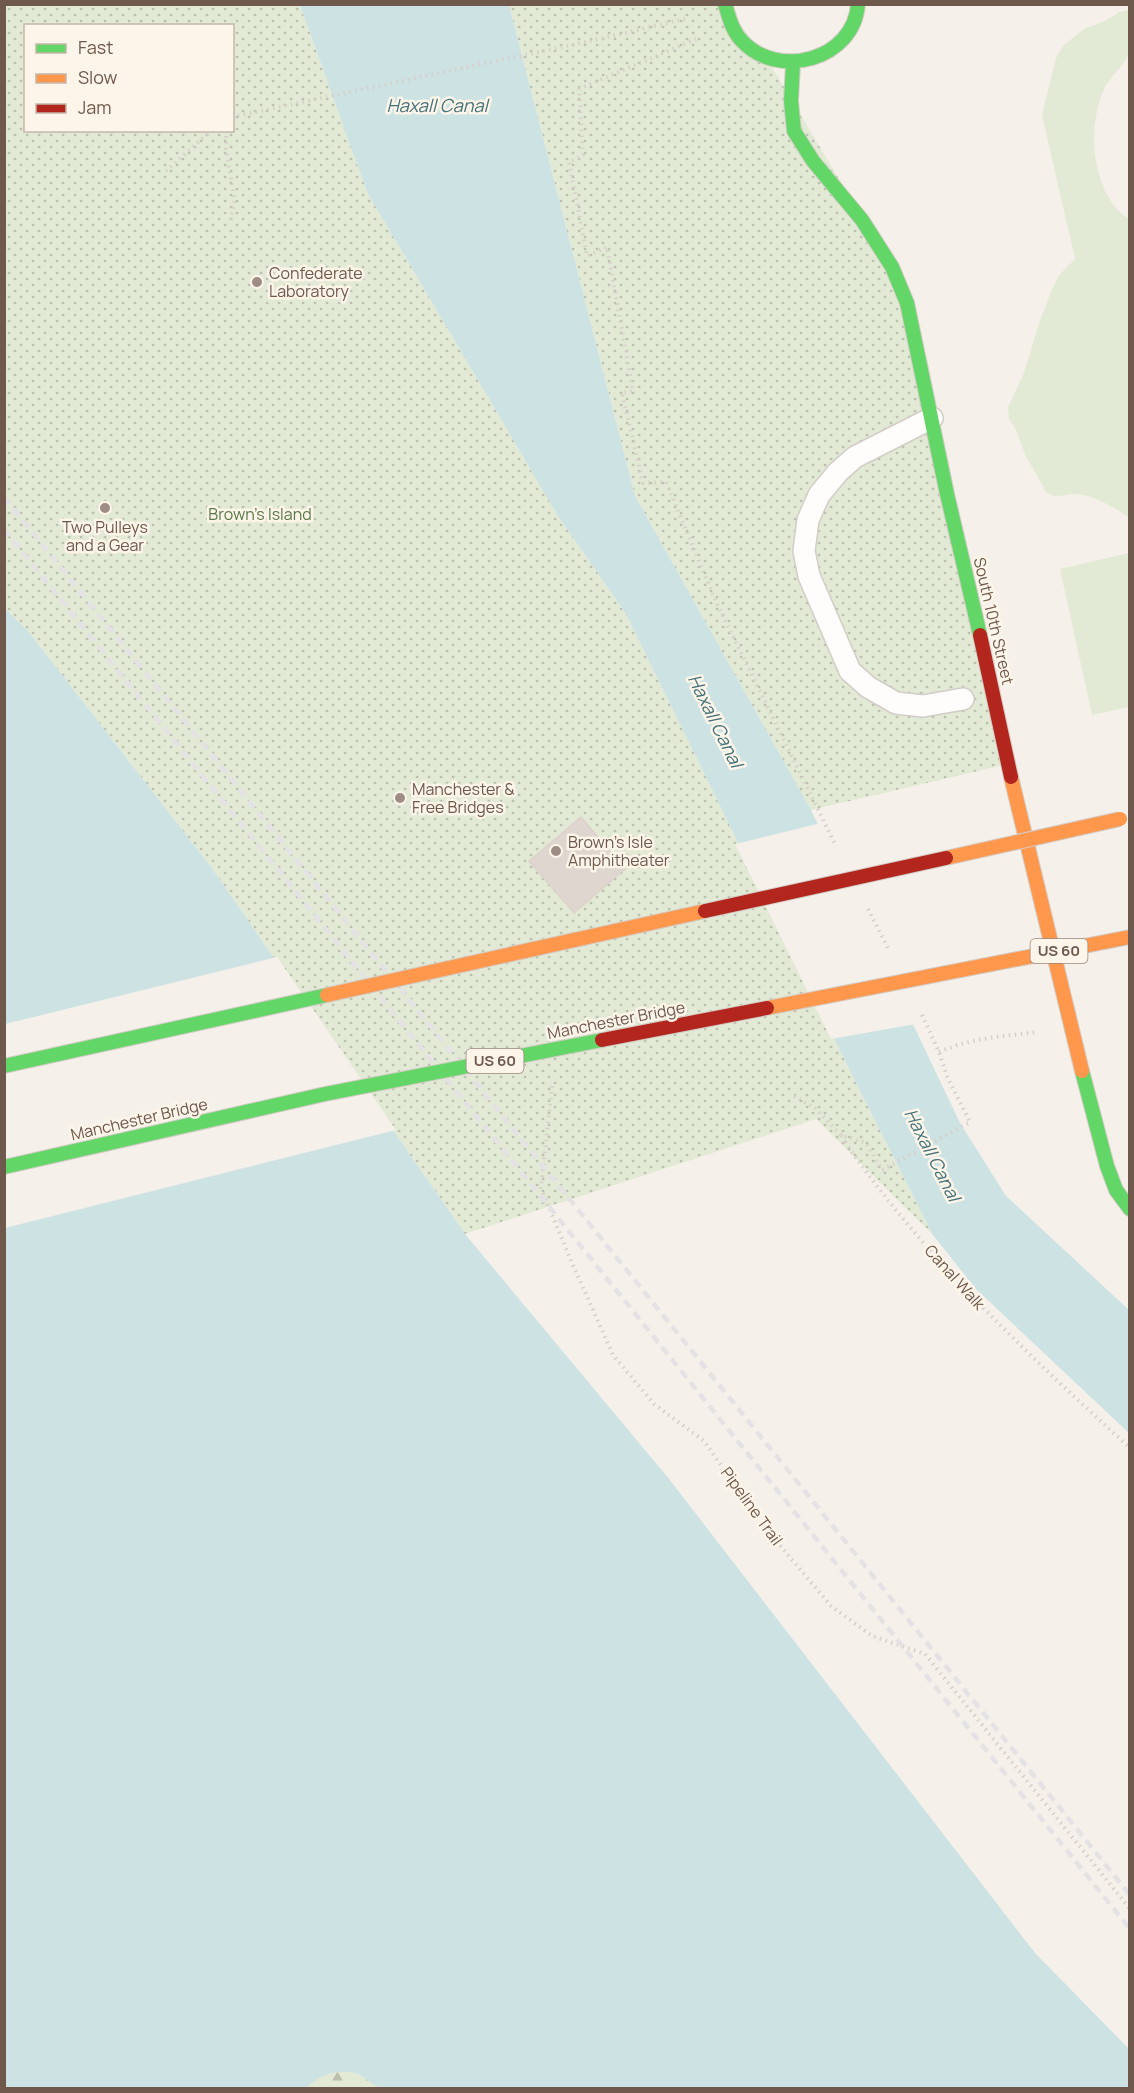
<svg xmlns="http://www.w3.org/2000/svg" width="1134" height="2093" viewBox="0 0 1134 2093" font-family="Manrope,sans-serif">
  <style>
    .grass { fill: #e2ead5 }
    .forest { fill: url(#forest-firs) }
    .park { fill: url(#park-dots); fill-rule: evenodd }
    .water { fill: #cce2e3 }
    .pier { fill: #f5f0e9 }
    .building { fill: #ded6cf; stroke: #ddd3cc; stroke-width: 1.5 }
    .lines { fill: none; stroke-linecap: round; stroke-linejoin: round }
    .lane-casing { stroke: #d3cdc7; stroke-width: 24 }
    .fast-casing { stroke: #d4ccc6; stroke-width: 16 }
    .slow-casing { stroke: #d4ccc6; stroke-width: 16 }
    .jam-casing { stroke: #d4ccc6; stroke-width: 16 }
    .path { stroke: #d6cfca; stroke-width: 4; stroke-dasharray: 1.5 4.5; stroke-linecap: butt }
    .lane { stroke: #fefdfc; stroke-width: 21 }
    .fast { stroke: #63d668; stroke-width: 14 }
    .slow { stroke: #ff974d; stroke-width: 14 }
    .jam { stroke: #b3261e; stroke-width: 14 }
    .rail { stroke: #e4e2e4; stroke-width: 4.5; stroke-dasharray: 9 6; stroke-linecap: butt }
    .fast-bridge-casing { stroke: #d3cbc6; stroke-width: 16; stroke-linecap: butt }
    .slow-bridge-casing { stroke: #d3cbc6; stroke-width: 16; stroke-linecap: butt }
    .jam-bridge-casing { stroke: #d3cbc6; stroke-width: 16; stroke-linecap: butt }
    .fast-bridge { stroke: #63d668; stroke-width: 14 }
    .slow-bridge { stroke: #ff974d; stroke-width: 14 }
    .jam-bridge { stroke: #b3261e; stroke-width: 14 }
    .poi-dot { fill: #9e8d83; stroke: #fdf5e9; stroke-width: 2 }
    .labels { text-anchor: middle; stroke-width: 5; stroke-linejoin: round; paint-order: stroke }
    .shield { fill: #fdf5e9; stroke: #9a877b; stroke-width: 1.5 }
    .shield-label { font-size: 15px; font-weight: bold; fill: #6f584c }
    .poi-label { font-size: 16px; fill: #6f584c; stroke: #fdf5e9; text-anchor: start }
    .park-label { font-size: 16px; fill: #577a48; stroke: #fdf5e9 }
    .street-label { font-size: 16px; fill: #6f584c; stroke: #fdf5e9 }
    .water-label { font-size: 18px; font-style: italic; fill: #45737b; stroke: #fdf5e9 }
  </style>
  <defs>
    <pattern id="forest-firs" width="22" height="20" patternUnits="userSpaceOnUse" patternTransform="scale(1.5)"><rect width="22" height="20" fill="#e2ead5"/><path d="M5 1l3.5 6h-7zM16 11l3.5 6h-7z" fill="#bbc0af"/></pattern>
    <pattern id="park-dots" width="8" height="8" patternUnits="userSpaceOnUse" patternTransform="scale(1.5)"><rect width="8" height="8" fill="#e2ead5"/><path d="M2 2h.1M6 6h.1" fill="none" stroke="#bbc0af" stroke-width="1.8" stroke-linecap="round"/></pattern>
  </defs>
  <rect width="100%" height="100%" fill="#f5f0e9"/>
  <path class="grass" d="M1129 10C1130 23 1133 40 1129 52 1125 65 1112 75 1105 87 1086 125 1091 195 1129 219V518C1117 508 1094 496 1078 494 1065 493 1056 500 1046 492L1025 454 1016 430 1009 419 1008 407 1024 373 1039 323 1051 292 1059 275 1075 259 1042 115 1056 58 1063 46 1084 29 1103 22 1120 12Z
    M1129 553V707L1092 715 1060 569Z"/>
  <path class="forest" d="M340 2070 361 2075 378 2088H306L314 2080Z"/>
  <path class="park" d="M5 5H300L367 192 558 516 626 614 855 1081 933 1235 816 1119 465 1234 211 867 28 631 5 607ZM26 26H232V130H26Z
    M509 5H725L767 59 892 267 1008 764 811 810 635 496Z"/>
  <path class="water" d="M300 5H509L635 496 811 810 960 1123 1006 1196 1129 1310V1433L976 1289 933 1235 855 1081 626 614 558 516 367 192Z
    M4 607 28 631 211 867 465 1234 669 1479 1035 1953 1129 2049V2088H378C372 2084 365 2077 358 2074 340 2068 320 2074 306 2088H5Z"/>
  <path class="pier" d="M821 823 916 1024 831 1039 735 844Z
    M277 957 396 1130 5 1228V1024Z"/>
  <path class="building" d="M581 817 625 869 574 913 529 861Z"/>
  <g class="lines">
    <g class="lane-casing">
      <path id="lane" d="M932 418 855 457 838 472 819 495 808 520 804 551 809 576 850 671 868 687 896 703 923 706 963 699"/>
    </g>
    <g class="fast-casing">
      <path id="fast" d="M725 4C729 17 732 31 742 41 778 80 854 60 858 4
        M793 63 791 101 794 131 813 161 862 220 892 267 907 303 947 494 980 635
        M4 1066 327 995
        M1082 1071 1107 1166 1116 1190 1130 1209"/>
    </g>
    <g class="slow-casing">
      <path id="slow" d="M1011 777 1082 1071"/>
    </g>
    <g class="jam-casing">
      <path id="jam" d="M980 635 1011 777"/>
    </g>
    <path class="path" d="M696 39 579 89 583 155 569 162 587 256 607 247 633 391 622 393 643 483 666 482 717 604 836 846
      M232 117 595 40 689 18
      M226 130V149L235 201 230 221
      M166 171 212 130
      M868 909 888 948
      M939 1052C970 1038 1005 1036 1038 1032
      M552 1086 541 1188 569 1256 613 1355 654 1404 704 1441 762 1524 831 1606 872 1636 925 1654 1130 1909
      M794 1096 815 1108 841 1135
      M845 1142 841 1135 866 1143 882 1170 970 1122 948 1079 939 1052 921 1013
      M845 1142C924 1257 1027 1354 1130 1448"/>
    <use href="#lane" class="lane"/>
    <use href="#fast" class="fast"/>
    <use href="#slow" class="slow"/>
    <use href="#jam" class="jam"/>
    <path class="rail" d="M4 497 1130 1895
      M4 529 1130 1929"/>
    <g class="fast-bridge-casing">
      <path id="fast-bridge" d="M4 1167 325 1094 602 1040"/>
    </g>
    <g class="slow-bridge-casing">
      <path id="slow-bridge" d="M946 858 1120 819
        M327 995 705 911
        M767 1008 1130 937"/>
    </g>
    <g class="jam-bridge-casing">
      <path id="jam-bridge" d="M705 911 946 858
        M602 1040 767 1008"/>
    </g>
    <use href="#fast-bridge" class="fast-bridge"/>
    <use href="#slow-bridge" class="slow-bridge"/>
    <use href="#jam-bridge" class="jam-bridge"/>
  </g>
  <g class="poi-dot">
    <circle cx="257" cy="282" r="6"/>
    <circle cx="105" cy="508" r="6"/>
    <circle cx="400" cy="798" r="6"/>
    <circle cx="556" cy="851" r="6"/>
  </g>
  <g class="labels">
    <g class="shield">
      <rect x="1030.5" y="939" width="57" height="24" rx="4.5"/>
      <rect x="466.5" y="1049" width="57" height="24" rx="4.5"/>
    </g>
    <g class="shield-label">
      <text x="1059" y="956">US 60</text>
      <text x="495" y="1066">US 60</text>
    </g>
    <g class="poi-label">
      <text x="269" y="279">Confederate<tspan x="269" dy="18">Laboratory</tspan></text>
      <text x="105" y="533" text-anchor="middle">Two Pulleys<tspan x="105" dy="18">and a Gear</tspan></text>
      <text x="412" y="795">Manchester &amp;<tspan x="412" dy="18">Free Bridges</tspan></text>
      <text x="568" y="848">Brown's Isle<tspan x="568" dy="18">Amphitheater</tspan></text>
    </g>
    <g class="park-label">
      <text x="260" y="520">Brown's Island</text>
    </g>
    <g class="street-label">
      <text transform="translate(994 621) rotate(77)" y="6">South 10th Street</text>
      <text transform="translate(616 1020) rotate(-11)" y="6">Manchester Bridge</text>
      <text transform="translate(139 1119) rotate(-13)" y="6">Manchester Bridge</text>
      <text transform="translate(955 1277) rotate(48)" y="6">Canal Walk</text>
      <text transform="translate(752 1506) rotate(54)" y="6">Pipeline Trail</text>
    </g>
    <g class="water-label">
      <text x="437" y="112">Haxall Canal</text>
      <text transform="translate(715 721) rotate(64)" y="6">Haxall Canal</text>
      <text transform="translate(932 1155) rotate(63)" y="6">Haxall Canal</text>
    </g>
  </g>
  <rect width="1134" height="2093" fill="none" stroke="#6f584c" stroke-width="12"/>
  <rect x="24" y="24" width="210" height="108" fill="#fdf5e9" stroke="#c4b6aa" stroke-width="1.5"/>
  <rect x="36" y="44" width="30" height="9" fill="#63d668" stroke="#c4b6aa" stroke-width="1.5"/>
  <text x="78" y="54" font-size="18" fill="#6f584c">Fast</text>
  <rect x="36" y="74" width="30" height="9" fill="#ff974d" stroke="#c4b6aa" stroke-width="1.5"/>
  <text x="78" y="84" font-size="18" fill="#6f584c">Slow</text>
  <rect x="36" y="104" width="30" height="9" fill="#b3261e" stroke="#c4b6aa" stroke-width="1.5"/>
  <text x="78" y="114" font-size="18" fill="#6f584c">Jam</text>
</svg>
